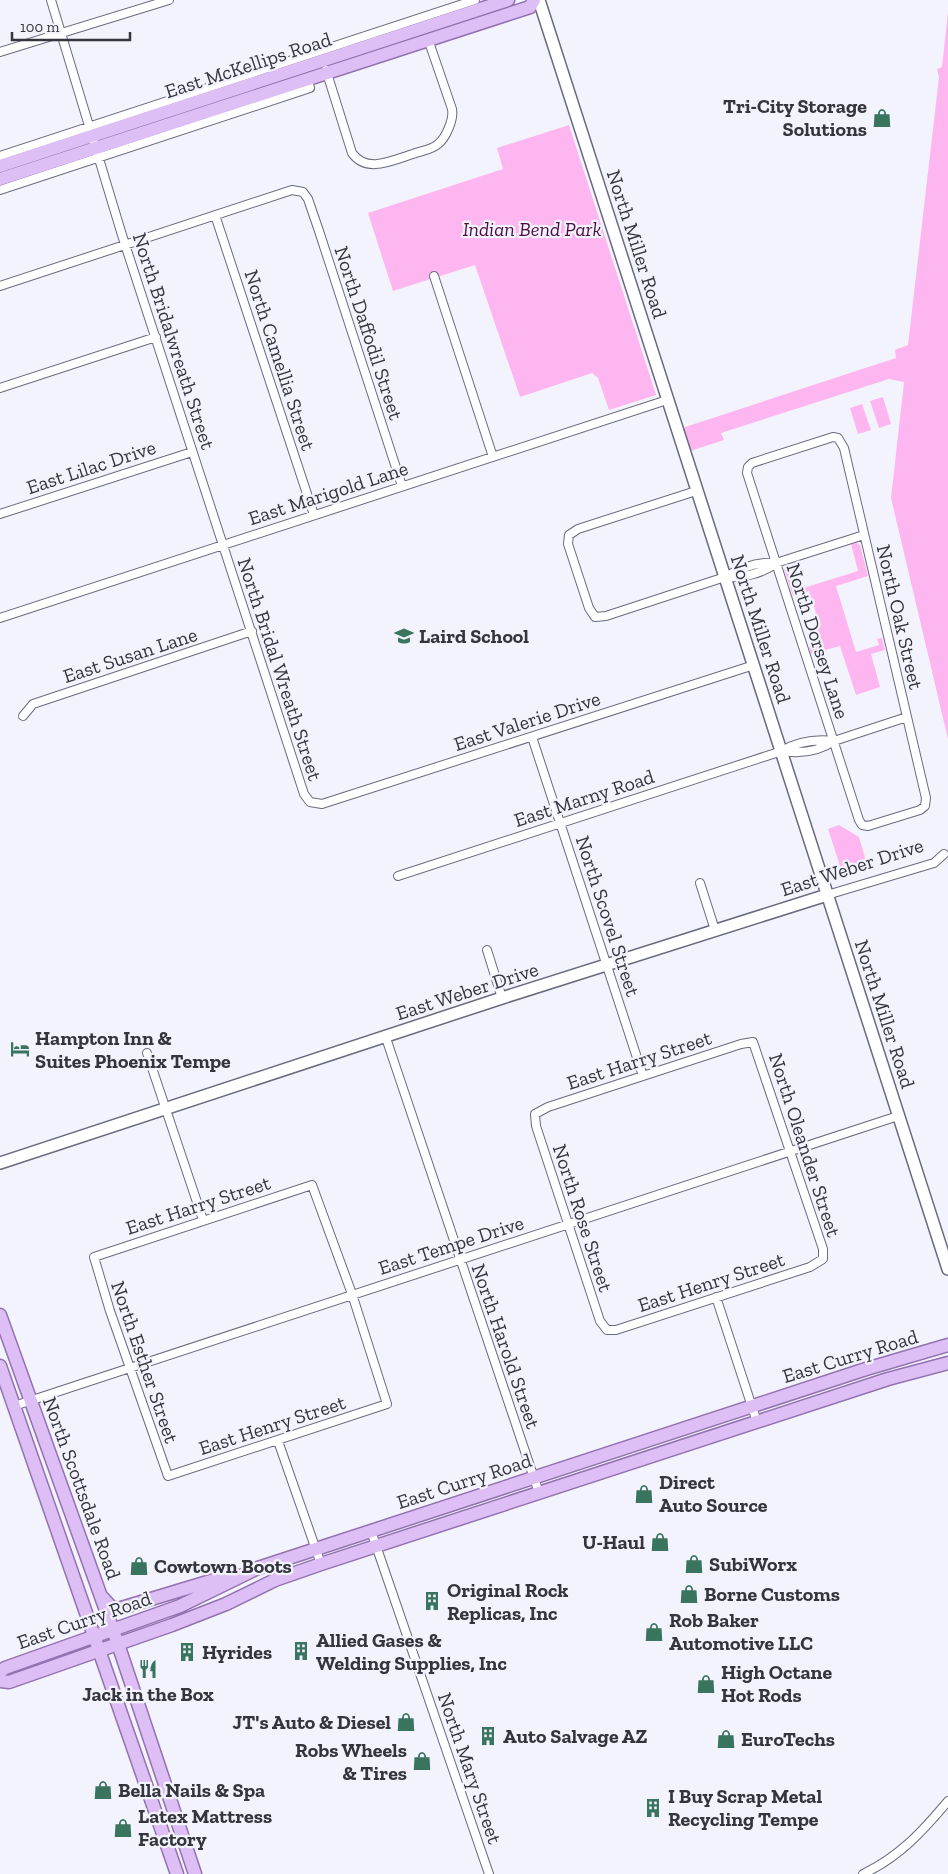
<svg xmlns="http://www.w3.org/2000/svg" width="948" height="1874" viewBox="0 0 948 1874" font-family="'Zilla Slab',serif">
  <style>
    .green { fill: #fdb6f0 }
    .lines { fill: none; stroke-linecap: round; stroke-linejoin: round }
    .street-casing { stroke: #6a6a7f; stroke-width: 10 }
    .secondary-casing { stroke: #6a6a7f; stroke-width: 14 }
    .primary-casing { stroke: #9372b0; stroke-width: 15 }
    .street { stroke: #fff; stroke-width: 8 }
    .secondary { stroke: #fff; stroke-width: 11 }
    .primary { stroke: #ddbef5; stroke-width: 12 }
    .labels { text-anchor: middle; stroke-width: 4.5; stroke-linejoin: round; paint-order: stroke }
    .street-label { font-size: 20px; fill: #35353e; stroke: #f3f3fd }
    .poi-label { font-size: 20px; font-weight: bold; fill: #35353e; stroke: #f3f3fd; text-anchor: start }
    .park-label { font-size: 20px; font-style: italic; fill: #4a0c43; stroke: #f3f3fd }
  </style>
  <rect width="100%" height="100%" fill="#f3f3fd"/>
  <path class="green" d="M948 12V739L891 498 904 382 889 379 721 433 724 440 684 453 676 430 896 358 895 350 908 345 939 77 937 69 942 67Z
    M569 125 656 395 609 410 598 378 592 373 520 397 475 265 393 291 368 213 503 169 497 148Z
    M883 397 891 424 879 428 870 401Z
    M862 404 871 430 858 434 850 408Z
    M857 543 860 545 868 576 836 586 856 652 879 645 877 639 882 638 885 650 871 654 880 687 856 695 840 646 811 654 809 647 822 642 813 615 816 613 809 591 793 596 784 569 790 565 797 590 858 571 851 544Z
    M839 825 859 837 866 861 841 869 828 829Z"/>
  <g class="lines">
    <g class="street-casing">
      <path id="street" d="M51 0 122 235 304 794 310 802 322 804 754 665
        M0 52 169 0
        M326 70 352 153C367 174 393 160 413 154 420 151 432 150 438 144 446 138 454 119 452 109L428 39
        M0 156 475 0
        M0 190 310 88 308 79
        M215 215 314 515
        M434 276 493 457
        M0 286 292 190 303 192 308 199 319 231 402 486
        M0 388 156 337
        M833 437 838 438 844 448 926 798 925 806 920 810 868 826 862 825 859 820 747 473 748 467 752 463Z
        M696 491 578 529 569 535 568 544 589 608 595 617 606 616 725 577C740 568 758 561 776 563
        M0 514 192 452
        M725 577C742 578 762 574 776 563L864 535
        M0 618 667 400
        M23 716 33 704 252 631
        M532 737 643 1076
        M782 751C801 754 818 752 834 741L907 717
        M398 876 782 751C797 742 816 739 834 741
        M700 883 715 930
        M827 895 934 863 944 854
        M487 950 502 998
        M386 1038 539 1493
        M753 1042 823 1249V1259L810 1267 616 1330H607L600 1321 536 1126 535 1114 548 1107 741 1044Z
        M147 1053 203 1220
        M312 1185 352 1294 387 1404 168 1476 110 1311 94 1257Z
        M716 1297 757 1422
        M14 1406 898 1116
        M278 1441 321 1564
        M371 1531 489 1874
        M863 1874C899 1857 922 1832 948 1801"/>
    </g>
    <g class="secondary-casing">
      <path id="secondary" d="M539 0 948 1269
        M0 1163 502 998 827 895"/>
    </g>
    <g class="primary-casing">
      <path id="primary" d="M0 166 508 0
        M0 179 530 7 534 0
        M0 1315 118 1644 195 1874
        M0 1366 177 1874
        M103 1598 111 1607 118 1609 234 1574
        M0 1672 5 1668 180 1606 258 1568 866 1369 948 1345
        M0 1681 9 1682 172 1625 226 1604 275 1580 321 1564 888 1379 948 1363"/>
    </g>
    <use href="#street" class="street"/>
    <use href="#secondary" class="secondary"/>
    <use href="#primary" class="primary"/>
  </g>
  <defs>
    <g id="shop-bare" transform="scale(1.5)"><path d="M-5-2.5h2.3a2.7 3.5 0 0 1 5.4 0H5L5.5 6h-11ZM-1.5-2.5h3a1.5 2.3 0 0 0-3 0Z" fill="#39745e" stroke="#f3f3fd" stroke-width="2.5" paint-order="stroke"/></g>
    <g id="school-bare" transform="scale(1.5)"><path d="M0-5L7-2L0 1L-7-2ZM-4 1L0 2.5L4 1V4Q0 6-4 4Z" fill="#39745e" stroke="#f3f3fd" stroke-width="2.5" paint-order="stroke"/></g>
    <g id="hotel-bare" transform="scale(1.5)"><path d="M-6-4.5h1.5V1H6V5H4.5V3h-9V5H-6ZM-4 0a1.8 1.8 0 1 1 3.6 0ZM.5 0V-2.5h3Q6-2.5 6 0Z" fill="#39745e" stroke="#f3f3fd" stroke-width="2.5" paint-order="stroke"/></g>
    <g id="building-bare" transform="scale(1.5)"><path d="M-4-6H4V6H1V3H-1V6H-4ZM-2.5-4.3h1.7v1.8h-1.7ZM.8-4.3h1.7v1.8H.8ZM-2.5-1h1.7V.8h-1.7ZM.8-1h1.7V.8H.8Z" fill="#39745e" stroke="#f3f3fd" stroke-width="2.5" paint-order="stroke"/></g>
    <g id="restaurant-bare" transform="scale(1.5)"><path d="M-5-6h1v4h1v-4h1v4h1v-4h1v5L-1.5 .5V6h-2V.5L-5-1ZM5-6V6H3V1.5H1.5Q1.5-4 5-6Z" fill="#39745e" stroke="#f3f3fd" stroke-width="2.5" paint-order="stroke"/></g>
  </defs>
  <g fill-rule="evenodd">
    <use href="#shop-bare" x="882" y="118"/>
    <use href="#school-bare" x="404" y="636"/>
    <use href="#hotel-bare" x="20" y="1049"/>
    <use href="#shop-bare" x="644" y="1494"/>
    <use href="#shop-bare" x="660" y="1542"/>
    <use href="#shop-bare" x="694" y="1564"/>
    <use href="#shop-bare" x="139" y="1566"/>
    <use href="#shop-bare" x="689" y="1594"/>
    <use href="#building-bare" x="432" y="1601"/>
    <use href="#shop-bare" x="654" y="1632"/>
    <use href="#building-bare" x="301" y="1651"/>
    <use href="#building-bare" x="187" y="1652"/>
    <use href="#restaurant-bare" x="148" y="1669"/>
    <use href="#shop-bare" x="706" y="1684"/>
    <use href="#shop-bare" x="406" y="1722"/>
    <use href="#building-bare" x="488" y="1736"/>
    <use href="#shop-bare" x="726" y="1739"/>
    <use href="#shop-bare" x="422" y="1761"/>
    <use href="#shop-bare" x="103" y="1790"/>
    <use href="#building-bare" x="653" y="1808"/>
    <use href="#shop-bare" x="123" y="1828"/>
  </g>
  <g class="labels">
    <g class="street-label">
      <text transform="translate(248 65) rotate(-18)" y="7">East McKellips Road</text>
      <text transform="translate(637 244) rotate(72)" y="7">North Miller Road</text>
      <text transform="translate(369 333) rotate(72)" y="7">North Daffodil Street</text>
      <text transform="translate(174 341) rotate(72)" y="7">North Bridalwreath Street</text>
      <text transform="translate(280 360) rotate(72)" y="7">North Camellia Street</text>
      <text transform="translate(91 467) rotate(-18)" y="7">East Lilac Drive</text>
      <text transform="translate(328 493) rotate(-18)" y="7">East Marigold Lane</text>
      <text transform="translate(900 617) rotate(77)" y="7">North Oak Street</text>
      <text transform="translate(761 629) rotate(72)" y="7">North Miller Road</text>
      <text transform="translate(818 641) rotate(72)" y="7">North Dorsey Lane</text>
      <text transform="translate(130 655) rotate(-18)" y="7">East Susan Lane</text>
      <text transform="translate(280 669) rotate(72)" y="7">North Bridal Wreath Street</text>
      <text transform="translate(527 721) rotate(-18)" y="7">East Valerie Drive</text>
      <text transform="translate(584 798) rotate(-18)" y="7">East Marny Road</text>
      <text transform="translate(852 867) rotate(-18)" y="7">East Weber Drive</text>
      <text transform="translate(608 916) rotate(72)" y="7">North Scovel Street</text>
      <text transform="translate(467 991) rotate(-18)" y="7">East Weber Drive</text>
      <text transform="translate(885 1014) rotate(72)" y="7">North Miller Road</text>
      <text transform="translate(639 1060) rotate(-18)" y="7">East Harry Street</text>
      <text transform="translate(805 1145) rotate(72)" y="7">North Oleander Street</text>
      <text transform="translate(198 1205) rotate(-18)" y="7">East Harry Street</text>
      <text transform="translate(583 1218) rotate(72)" y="7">North Rose Street</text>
      <text transform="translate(451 1245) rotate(-18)" y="7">East Tempe Drive</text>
      <text transform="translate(711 1282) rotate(-18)" y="7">East Henry Street</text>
      <text transform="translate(506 1346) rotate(71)" y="7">North Harold Street</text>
      <text transform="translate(850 1356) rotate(-17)" y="7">East Curry Road</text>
      <text transform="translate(145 1362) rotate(71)" y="7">North Esther Street</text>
      <text transform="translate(272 1425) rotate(-18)" y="7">East Henry Street</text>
      <text transform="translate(464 1481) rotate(-18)" y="7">East Curry Road</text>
      <text transform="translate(82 1488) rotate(70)" y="7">North Scottsdale Road</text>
      <text transform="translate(84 1620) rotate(-19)" y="7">East Curry Road</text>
      <text transform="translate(470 1768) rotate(71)" y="7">North Mary Street</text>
    </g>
    <g class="poi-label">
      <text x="867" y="113" text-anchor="end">Tri-City Storage<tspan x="867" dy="23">Solutions</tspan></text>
      <text x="419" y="643">Laird School</text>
      <text x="35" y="1045">Hampton Inn &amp;<tspan x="35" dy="23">Suites Phoenix Tempe</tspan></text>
      <text x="659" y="1489">Direct<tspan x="659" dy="23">Auto Source</tspan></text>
      <text x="645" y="1549" text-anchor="end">U-Haul</text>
      <text x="709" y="1571">SubiWorx</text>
      <text x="154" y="1573">Cowtown Boots</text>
      <text x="447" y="1597">Original Rock<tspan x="447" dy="23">Replicas, Inc</tspan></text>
      <text x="704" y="1601">Borne Customs</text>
      <text x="669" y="1627">Rob Baker<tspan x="669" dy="23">Automotive LLC</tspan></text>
      <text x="316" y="1647">Allied Gases &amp;<tspan x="316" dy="23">Welding Supplies, Inc</tspan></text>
      <text x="202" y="1659">Hyrides</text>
      <text x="721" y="1679">High Octane<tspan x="721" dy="23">Hot Rods</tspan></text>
      <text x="148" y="1701" text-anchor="middle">Jack in the Box</text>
      <text x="391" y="1729" text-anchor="end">JT's Auto &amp; Diesel</text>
      <text x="503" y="1743">Auto Salvage AZ</text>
      <text x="741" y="1746">EuroTechs</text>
      <text x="407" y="1757" text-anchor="end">Robs Wheels<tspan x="407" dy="23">&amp; Tires</tspan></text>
      <text x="118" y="1797">Bella Nails &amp; Spa</text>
      <text x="668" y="1803">I Buy Scrap Metal<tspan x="668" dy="23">Recycling Tempe</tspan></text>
      <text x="138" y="1823">Latex Mattress<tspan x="138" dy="23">Factory</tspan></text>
    </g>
    <g class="park-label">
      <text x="532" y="236">Indian Bend Park</text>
    </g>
  </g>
  <path d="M12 32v8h118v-8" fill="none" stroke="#35353e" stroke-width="2.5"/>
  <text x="20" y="32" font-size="15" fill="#35353e" stroke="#f3f3fd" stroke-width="4" paint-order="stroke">100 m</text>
</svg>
